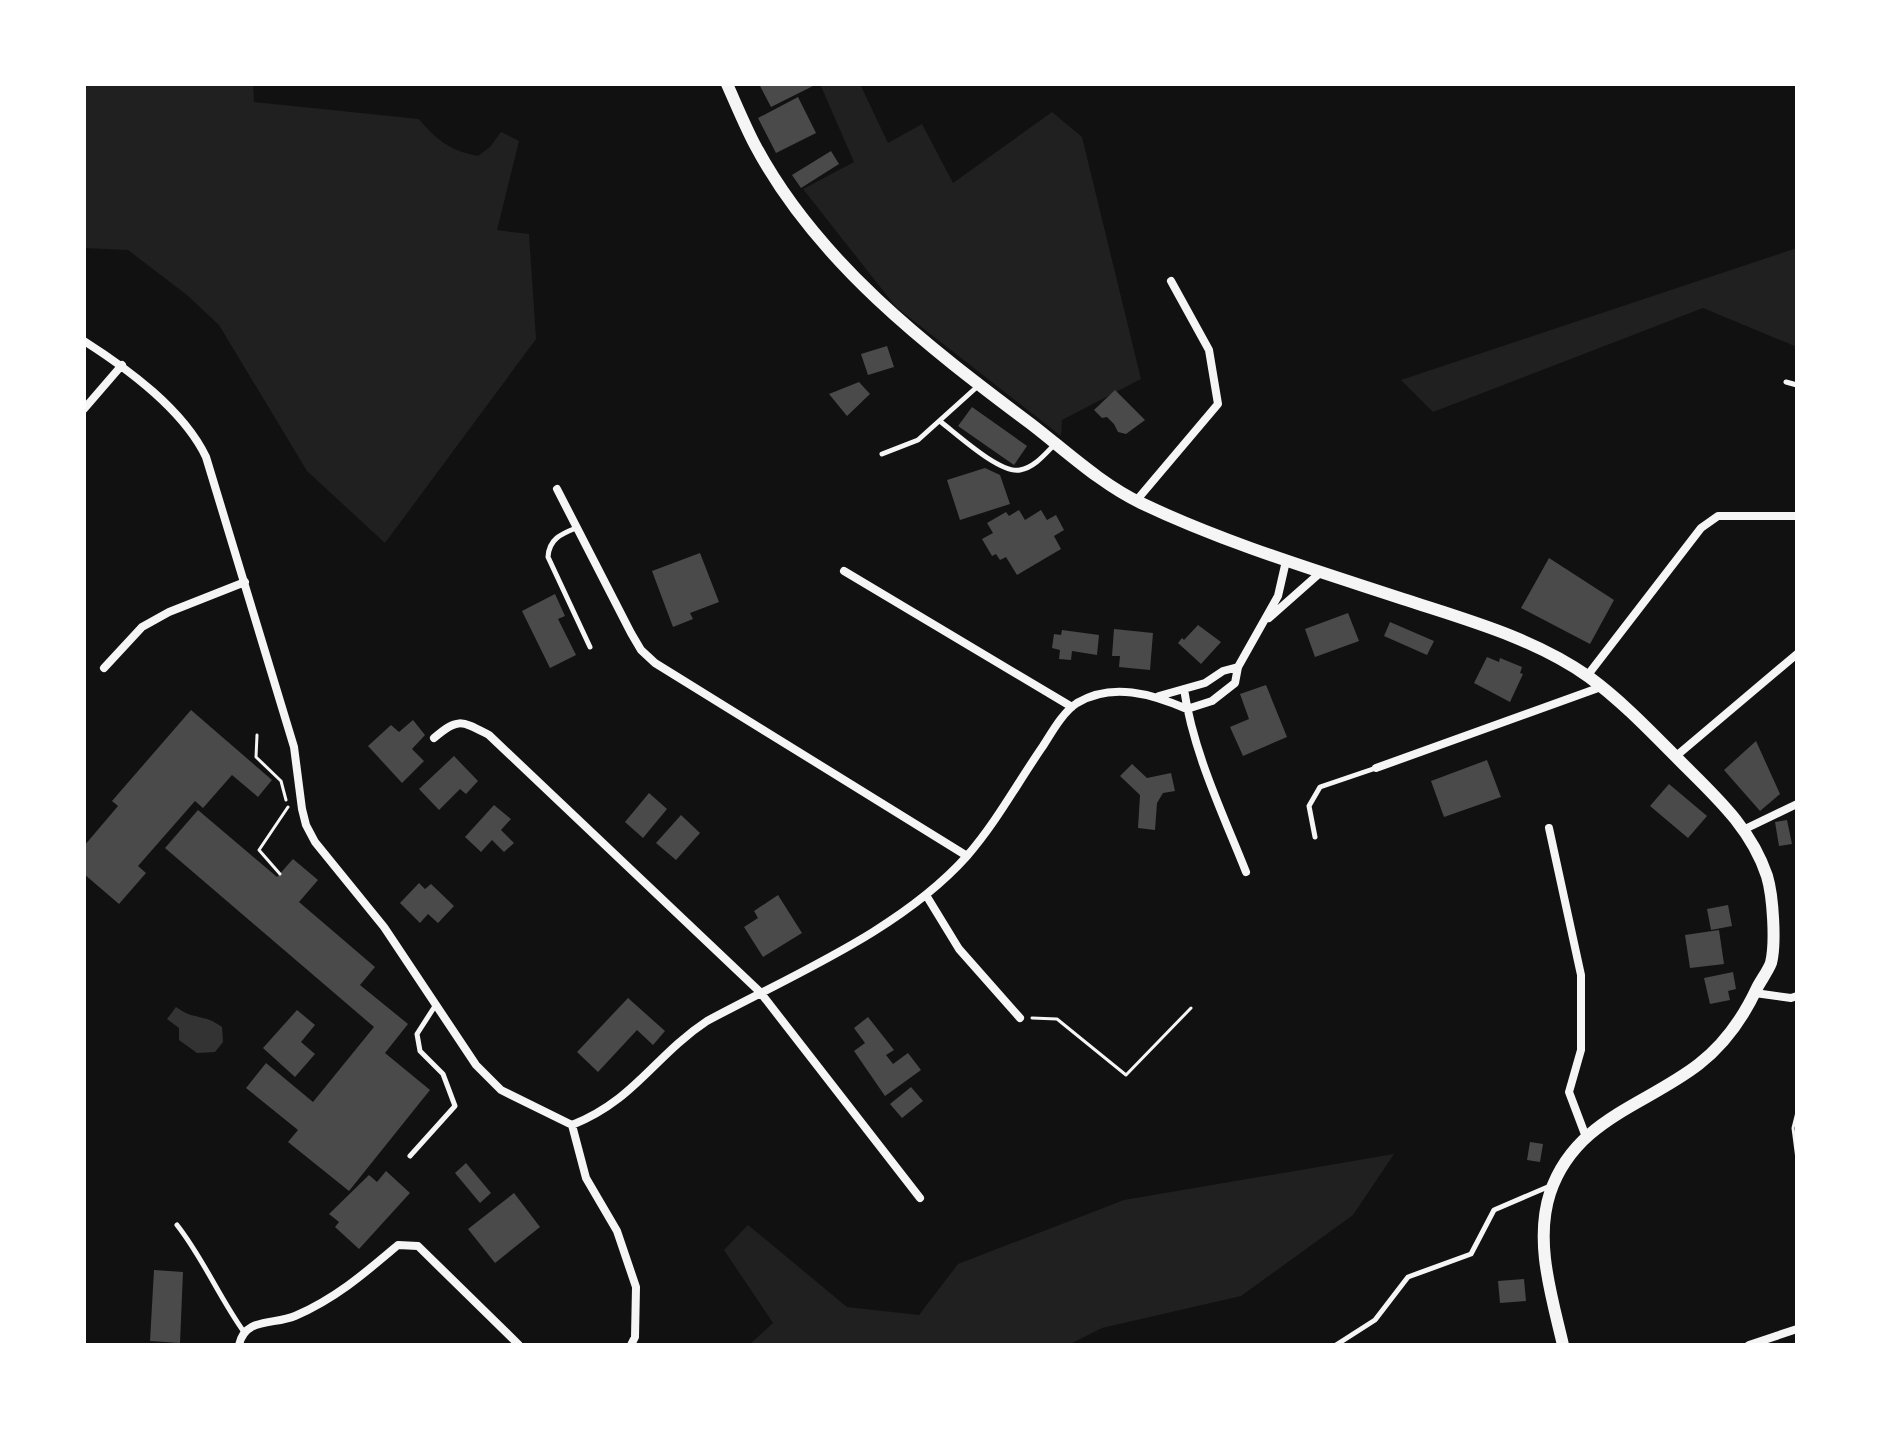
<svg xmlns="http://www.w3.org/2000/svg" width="1881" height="1429" viewBox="0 0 1881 1429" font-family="'Asap Condensed',sans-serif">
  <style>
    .green { fill: #202020 }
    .water { fill: #333 }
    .building { fill: #4a4a4a }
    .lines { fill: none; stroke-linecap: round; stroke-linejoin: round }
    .path { stroke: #f5f5f5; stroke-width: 3 }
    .service { stroke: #f5f5f5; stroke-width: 5 }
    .minor { stroke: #f5f5f5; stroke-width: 8 }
    .tertiary { stroke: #f5f5f5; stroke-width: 12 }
  </style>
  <rect width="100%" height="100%" fill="#111"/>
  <path class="green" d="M84 84H253L254 102 419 119C436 140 451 151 478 156L490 147 501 132 519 141 497 230 529 234 536 339 385 543 307 471 219 325 187 295 128 250 84 248Z
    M820 84H860L888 143 922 124 953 183 1052 112 1082 137 1141 379 1062 420 1061 436 896 307 803 189 854 162Z
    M1797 248V347L1703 308 1433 412 1401 380Z
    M1394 1154 1353 1215 1241 1296 1102 1328 1068 1345H749L773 1323 724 1250 748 1225 847 1307 919 1315 958 1264 1124 1200Z"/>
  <path class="water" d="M176 1007C195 1021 203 1013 222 1027L223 1042 215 1052 197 1053 179 1040V1028L167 1019Z"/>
  <path class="building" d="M759 84H817L771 107Z
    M798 97 816 133 776 153 758 118Z
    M831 151 839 164 801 188 792 175Z
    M887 346 894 367 868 375 861 354Z
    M859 382 870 394 847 416 829 394Z
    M1115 390 1145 420 1126 434 1118 432 1114 424 1107 417 1102 418 1094 410Z
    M972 407 1027 446 1014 465 958 426Z
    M985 468 1000 475 1010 504 960 520 947 480Z
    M1019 510 1025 520 1041 510 1047 520 1056 515 1064 530 1054 536 1061 549 1017 575 1006 557 1000 560 996 554 992 556 982 539 993 533 987 523 1006 512 1009 516Z
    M700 553 719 602 690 613 693 619 673 627 652 571Z
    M1549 558 1614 600 1590 644 1521 608Z
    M555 594 565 616 558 619 576 655 550 668 522 611Z
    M1348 613 1359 641 1315 657 1305 629Z
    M1390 622 1434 641 1427 655 1384 636Z
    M1198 625 1221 642 1201 664 1178 643 1182 638 1184 640Z
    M1114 629 1153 633 1150 670 1119 667 1120 656H1112Z
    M1062 630 1099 635 1097 655 1072 651 1071 660 1059 659 1060 650 1052 648 1054 634 1061 635Z
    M1487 657 1499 662 1500 658 1522 667 1520 673 1523 674 1510 702 1474 683Z
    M1266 685 1287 737 1243 756 1230 727 1249 719 1240 694Z
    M191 710 272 780 258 797 232 775 203 808 195 801 138 866 146 873 119 904 84 874V846L118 806 112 801Z
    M413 720 425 735 412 749 424 761 402 783 368 746 391 725 399 732Z
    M1756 741 1780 794 1760 811 1724 770Z
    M454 756 478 781 466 794 460 789 439 810 419 789Z
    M1487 760 1501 797 1444 817 1431 781Z
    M1132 764 1147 778 1171 773 1175 791 1163 793 1157 803 1155 830 1138 828 1140 795 1120 776Z
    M1669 784 1707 816 1688 838 1650 806Z
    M649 793 667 809 643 838 625 822Z
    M494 805 511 819 501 830 514 843 504 852 492 840 481 852 465 837Z
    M198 810 277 877 293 859 318 880 299 902 375 967 360 985 408 1024 385 1053 430 1090 349 1191 288 1142 298 1130 246 1088 266 1063 313 1102 374 1027 165 848Z
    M681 815 700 833 676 860 656 843Z
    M1787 820 1792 844 1779 846 1775 822Z
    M419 883 425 889 431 884 454 906 438 923 428 914 420 923 400 903Z
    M778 895 802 933 763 957 744 927 758 918 754 911Z
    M1728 905 1732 926 1711 930 1707 909Z
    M1719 930 1724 964 1690 968 1685 935Z
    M1733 972 1736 989 1728 991 1730 1000 1710 1004 1704 978Z
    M628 998 665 1031 653 1045 637 1030 598 1072 577 1052Z
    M297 1010 315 1025 301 1042 315 1054 295 1077 263 1048Z
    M868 1017 894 1050 886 1055 893 1064 908 1053 921 1070 885 1096 854 1051 865 1043 854 1028Z
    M911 1087 923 1101 902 1118 890 1104Z
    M1530 1142 1543 1144 1540 1162 1527 1160Z
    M466 1163 491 1193 480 1203 455 1173Z
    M386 1171 410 1193 359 1249 335 1227 339 1222 329 1214 369 1175 377 1182Z
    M514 1193 540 1227 495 1263 468 1229Z
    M154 1270 183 1272 180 1343 150 1341Z
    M1524 1279 1526 1301 1500 1303 1498 1281Z"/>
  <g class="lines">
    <path class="path" d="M257 735 256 757 281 781 286 800
      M280 874 259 850 288 807
      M1032 1018 1057 1019 1126 1075 1191 1008
      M1797 1112 1793 1128 1797 1159"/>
    <path class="service" d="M1786 382 1797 385
      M941 422C958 435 1000 474 1020 470 1035 467 1045 454 1055 444
      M882 454 918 440 978 386
      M576 528C561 534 549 539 548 557L590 647
      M1315 837 1309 806 1320 787 1376 768
      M410 1156 455 1106 443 1074 420 1051 417 1034 435 1006
      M177 1225C203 1258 219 1297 244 1332
      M1336 1345 1375 1320 1408 1277 1471 1254 1494 1210 1550 1186"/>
    <path class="minor" d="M84 341C128 369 183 409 206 457L294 747 302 809 306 825 315 842 384 927 476 1065 501 1090 572 1125
      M84 409 122 365
      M557 489 631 633 641 650 655 663 967 856
      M1136 501 1218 404 1209 350 1171 281
      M844 571 1072 707
      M1269 618 1321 572
      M104 668 142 627 169 612 245 582
      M1587 676 1701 528 1718 516H1797
      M1184 689C1193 752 1223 814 1246 872
      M1159 696 1205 683 1223 671 1238 667
      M434 738C458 717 462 721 489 735L760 992 920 1198
      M1675 757 1797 654
      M1376 768 1601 687
      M1549 828 1581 975V1050L1569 1092 1586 1137
      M1745 829 1797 804
      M926 895 959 949 1020 1018
      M1755 993 1791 998 1797 996
      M572 1125C635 1100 654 1056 707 1021 794 974 901 930 967 856 996 823 1018 782 1043 746 1052 732 1063 712 1077 703 1112 682 1152 694 1187 709L1212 701 1235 683 1238 667 1278 596 1286 561
      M572 1125 586 1178 617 1231 636 1287 635 1337 631 1345
      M239 1345C245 1317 274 1325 295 1316 335 1299 365 1273 398 1245L418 1246 519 1345
      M1749 1345 1797 1329"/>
    <path class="tertiary" d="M727 84C736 104 745 126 755 145 817 262 927 346 1031 424 1066 451 1101 484 1141 503 1225 543 1315 570 1403 599 1467 620 1534 638 1589 677 1623 702 1652 733 1681 762 1716 797 1751 828 1767 876 1773 896 1776 943 1771 963 1768 971 1761 980 1757 988 1743 1018 1726 1043 1699 1064 1645 1106 1575 1119 1550 1193 1534 1242 1552 1297 1563 1345"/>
  </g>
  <rect width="1881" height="1429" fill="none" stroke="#ffffff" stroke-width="172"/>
</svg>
